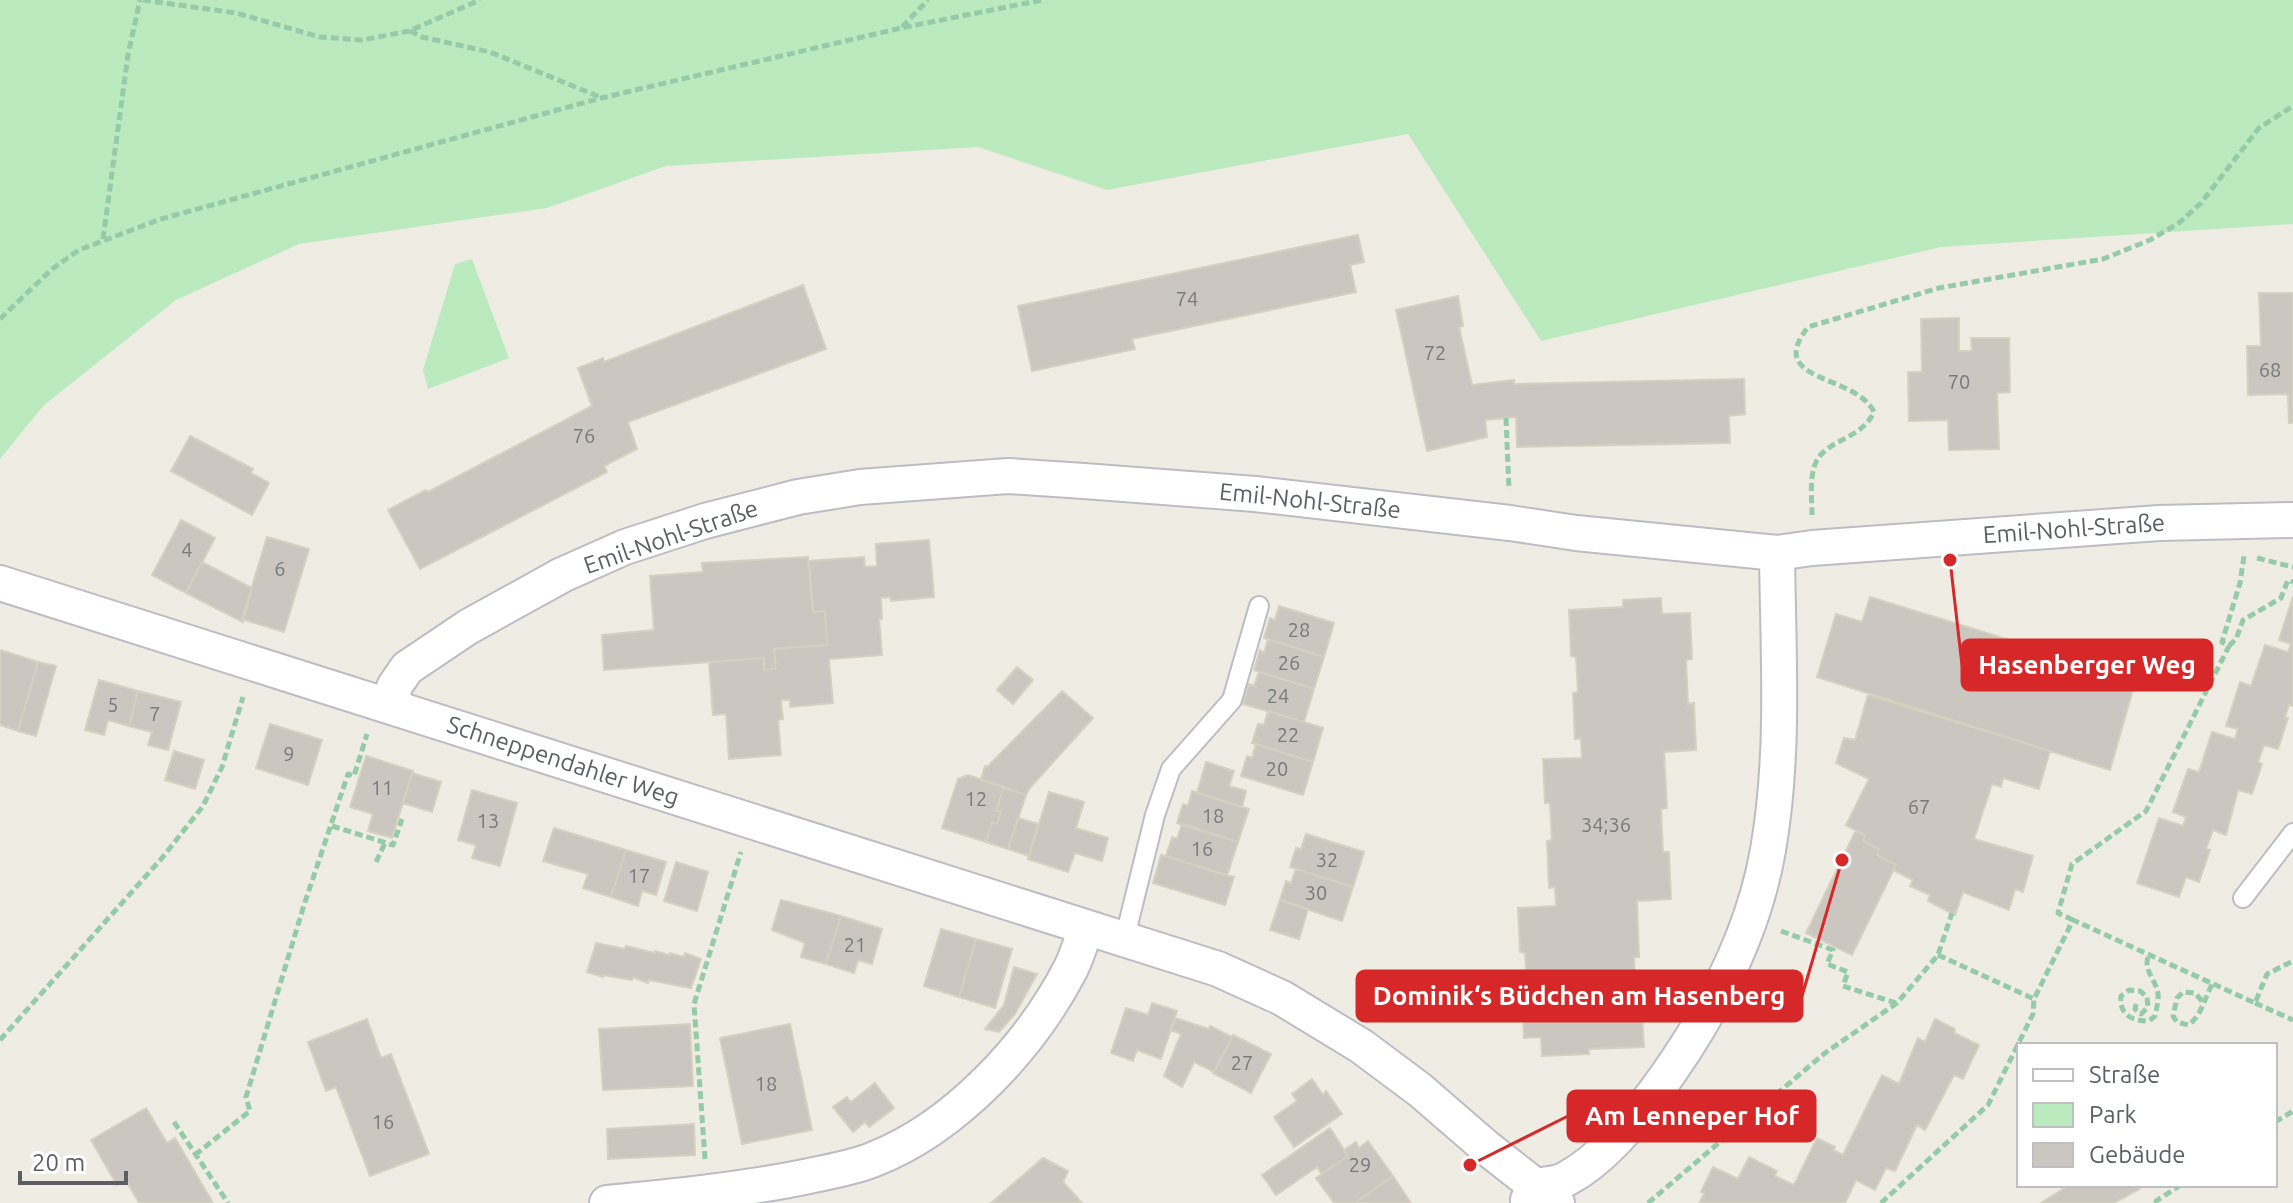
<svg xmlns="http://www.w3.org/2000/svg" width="2293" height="1203" viewBox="0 0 2293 1203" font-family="Ubuntu,sans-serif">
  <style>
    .green { fill: #bceabf }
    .building { fill: #cbc7c0; stroke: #d5d0c0; stroke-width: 2 }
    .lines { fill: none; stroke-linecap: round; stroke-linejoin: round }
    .service-casing { stroke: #bbbdc3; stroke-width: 22 }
    .minor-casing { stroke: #bbbdc3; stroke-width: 38 }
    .path { stroke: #95cba8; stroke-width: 5; stroke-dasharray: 8 4; stroke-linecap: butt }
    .service { stroke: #fff; stroke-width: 18 }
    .minor { stroke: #fff; stroke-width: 34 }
    .labels { text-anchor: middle; stroke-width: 6; stroke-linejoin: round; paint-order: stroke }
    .number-label { font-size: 20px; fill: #77797c }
    .street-label { font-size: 24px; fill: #5b5f65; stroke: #fff }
    .leader { fill: none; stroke: #d62828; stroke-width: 3 }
    .callout-dot { fill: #d62828; stroke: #fff; stroke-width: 3 }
    .callout { fill: #d62828; stroke: #d62828; stroke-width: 3 }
    .callout-label { font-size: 26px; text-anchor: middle; font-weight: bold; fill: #fff }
  </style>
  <rect width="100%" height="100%" fill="#efede3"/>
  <path class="green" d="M0 0H2293V224L1941 247 1541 341 1408 134 1107 190 978 147 666 166 547 208 299 244 176 300 43 406 0 459Z
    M472 259 509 358 428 389 423 370 455 264Z"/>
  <path class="building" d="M1358 235 1364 262 1350 265 1356 292 1132 339 1135 349 1032 371 1018 306Z
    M803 285 826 349 628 422 637 449 604 466 607 472 420 569 388 510 426 490 428 492 592 406 578 368 603 358 604 362Z
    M2259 293H2293V423H2289L2288 394 2248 395 2247 346H2261Z
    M1458 296 1463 326 1459 327 1472 385 1514 380V384L1744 379 1745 414 1729 416 1730 443 1517 447 1516 417 1485 420 1487 437 1427 451 1396 310Z
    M1959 318V351H1972L1971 338H2009L2010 392 1997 393 1999 449 1949 450 1948 420 1909 421 1908 372H1922L1921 319Z
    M190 436 253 469 251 473 269 483 252 515 171 471Z
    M181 520 215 538 186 593 152 575Z
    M267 537 309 549 284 632 242 619Z
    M929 540 934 597 891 601 890 597 881 598 882 619H879L882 655 829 659 833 703 790 707V700H781L783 719 778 720 781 755 729 759 726 714 713 715 709 662 764 658V670L776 669 774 649 827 645 825 611 813 612 809 561 864 557 865 567 877 566 876 544Z
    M808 557 813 612 825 611 827 645 774 649 776 669 764 670V658L604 670 602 635 654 630 650 576 703 572 702 563Z
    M202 562 252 588 243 622 186 593Z
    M2293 596V706L2289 705 2285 717 2288 718 2278 749 2264 745 2258 762 2262 764 2252 794 2238 790 2226 835 2213 830 2206 849 2210 850 2199 882 2186 877 2179 897 2137 883 2159 818 2183 826 2186 817 2173 812 2188 769 2199 772 2212 732 2235 739 2238 729 2226 726 2240 682 2251 686 2265 645 2288 652 2291 644 2279 640Z
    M1870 597 2136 679 2110 770 1817 677 1836 614 1862 622Z
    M1661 598 1662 614 1690 613 1692 659 1686 660 1688 704 1694 703 1696 750 1664 752 1667 808 1661 809 1663 852H1669L1671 899 1637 901 1639 957H1634L1636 998H1641L1644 1047 1589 1049V1054L1542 1056 1541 1037 1524 1038 1522 990H1527L1525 953 1520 952 1518 908 1556 906 1555 887 1549 888 1547 841 1552 840 1550 803H1545L1543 759 1582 758 1581 738 1575 739 1573 693 1578 692 1576 657 1571 656 1569 610 1623 607V600Z
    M1279 606 1334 623 1324 657 1264 638 1270 618 1275 620Z
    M1268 639 1324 657 1314 689 1254 670 1260 650 1264 653Z
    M0 650 38 662 18 731 0 725Z
    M38 662 56 666 36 736 18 731Z
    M1017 667 1033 680 1013 704 997 690Z
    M1259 672 1314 689 1304 722 1243 704 1249 684 1254 686Z
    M99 680 138 691 129 726 108 720 104 735 85 730Z
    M138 691 181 702 168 750 148 745 152 732 129 726Z
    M1062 691 1093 718 1029 789 1026 795 981 780 985 766H988Z
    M1868 695 2050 751 2039 789 2003 778 2001 787 1992 784 1974 839 2033 856 2023 892 2015 889 2009 910 1963 892 1955 915 1928 901 1930 895 1910 886 1913 880 1893 870 1896 865 1877 855 1879 849 1863 841 1865 836 1846 825 1869 779 1836 763 1844 738 1855 740Z
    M1268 711 1323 728 1313 762 1252 743 1258 724 1264 725Z
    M270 724 322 740 308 785 256 768Z
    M1256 744 1313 762 1303 795 1241 776 1247 756 1252 758Z
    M174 751 204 760 195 789 165 780Z
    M366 756 413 771 392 838 368 831 373 814 350 807Z
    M1206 762 1234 771 1229 786 1246 791 1242 807 1197 793Z
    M412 773 441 782 432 812 403 803Z
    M968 775 1004 787 996 811 1001 812 997 824 992 822 986 842 942 828 958 779Z
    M1004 787 1026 795 1008 849 986 842 992 822 997 824 1001 812 996 811Z
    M472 790 517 803 500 866 472 858 476 845 458 840Z
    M1192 791 1249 809 1238 842 1177 823 1183 804 1188 806Z
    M1049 792 1084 802 1076 828 1108 838 1102 861 1075 853 1068 872 1028 859Z
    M1018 818 1038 824 1029 856 1008 849Z
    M1182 824 1238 842 1227 876 1166 856 1172 837 1177 839Z
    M554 828 626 850 611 897 583 888 588 874 543 861Z
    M1856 830 1865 836 1863 841 1879 849 1877 855 1896 865 1852 955 1806 933Z
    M1306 834 1364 852 1353 887 1290 867 1296 848 1301 849Z
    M626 850 666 862 656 895 642 891 638 906 611 897Z
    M1161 855 1234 877 1225 905 1153 883Z
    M676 862 708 872 697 911 664 901Z
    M1296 869 1353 887 1342 921 1280 900 1286 881 1291 883Z
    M781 900 841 916 826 964 801 957 805 943 772 930Z
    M1280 900 1308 909 1299 939 1270 930Z
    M841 916 882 929 872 964 858 960 854 973 826 964Z
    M941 929 976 939 959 997 924 986Z
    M976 939 1012 949 995 1008 959 997Z
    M596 943 625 949 626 946 655 953V951L669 955 670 953 684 957 685 953 701 959 691 988 649 980 648 983 633 977 632 980 603 975V977L587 972Z
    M1014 967 1037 974 1015 1014 999 1032 985 1029 1004 1005Z
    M1152 1003 1177 1011 1161 1059 1137 1050 1133 1061 1111 1053 1126 1008 1148 1015Z
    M1175 1018 1209 1029 1210 1026 1232 1037 1214 1072 1194 1062 1182 1087 1164 1076 1181 1034 1171 1030Z
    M367 1019 381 1058 391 1054 429 1154 370 1176 336 1087 326 1091 308 1042Z
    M1935 1019 1955 1029 1954 1033 1979 1045 1963 1079 1954 1075 1925 1130 1917 1125 1895 1171 1886 1168 1875 1190 1856 1180 1845 1203H1699L1704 1194 1701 1192 1713 1167 1738 1179 1749 1157 1777 1171 1775 1176 1794 1185 1817 1138 1835 1147 1833 1150 1843 1155 1882 1075 1899 1084 1918 1038 1925 1042Z
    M690 1024 693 1086 603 1090 599 1029Z
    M790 1024 812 1130 742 1144 720 1038Z
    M1233 1035 1271 1054 1251 1093 1213 1073Z
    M1312 1079 1323 1095 1326 1091 1342 1114 1294 1147 1274 1117 1297 1101 1292 1094Z
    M875 1083 894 1108 869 1127 865 1122 853 1132 833 1107 847 1097 851 1102Z
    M146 1108 167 1143 175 1138 213 1203H139L126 1180 117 1185 91 1140Z
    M694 1124 695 1155 608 1159 607 1129Z
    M1330 1128 1348 1156 1322 1174 1317 1167 1276 1195 1262 1175Z
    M1368 1141 1393 1176 1355 1203H1334L1316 1178 1348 1156 1344 1150 1356 1142 1359 1148Z
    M1043 1158 1068 1171 1063 1182 1082 1203H991Z
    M1393 1176 1411 1203H1355Z
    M2069 1185H2137L2140 1189 2114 1203H2041Z"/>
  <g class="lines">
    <g class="service-casing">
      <path id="service" d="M2243 898 2293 833
        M1124 941 1155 815 1171 769 1232 700 1259 606"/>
    </g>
    <g class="minor-casing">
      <path id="minor" d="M0 583 1218 969 1282 998 1361 1046 1420 1090 1487 1148 1557 1203
        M393 706 394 687 407 668 468 627 562 575 625 547 705 521 798 497 860 487 1008 476 1084 481 1255 494 1510 523 1576 533 1777 553 1812 548 2159 523 2293 520
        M1528 1200 1536 1186C1546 1184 1557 1184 1566 1179 1602 1160 1632 1123 1656 1091 1708 1020 1753 937 1768 850 1785 753 1778 652 1777 553
        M607 1203C668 1197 729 1191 789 1180 816 1174 846 1170 872 1160 955 1128 1031 1046 1071 968 1077 956 1081 942 1086 928"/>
    </g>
    <path class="path" d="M143 0 236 13 320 37 362 40 409 31 480 0
      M902 27 928 0
      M410 31 422 37 490 52 600 97
      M103 239 128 55 140 0
      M0 319 52 269 79 250 161 219 601 98 901 28 1042 0
      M1506 418 1509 490
      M1812 515C1812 498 1809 478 1816 462 1827 439 1861 440 1874 412 1855 373 1764 383 1808 327L1939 288 2103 259 2150 240 2179 223 2201 203 2259 128 2293 106
      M2257 558 2293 567
      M2229 646 2236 639 2243 620 2281 598 2288 580 2293 582
      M332 826 393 845 402 819
      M376 862 385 843
      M2073 920 2058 913 2072 864 2146 811 2229 646 2222 642 2240 583 2244 556H2247
      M1781 931 1833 950 1827 964 1848 972 1843 986 1896 1003
      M1938 955 2034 999 2073 920 2255 1003 2267 974 2293 961
      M2202 1001 2195 993 2183 992 2177 998 2173 1016 2177 1022 2188 1025C2202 1016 2204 998 2213 983
      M2255 1003 2293 1020
      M2136 1004 2135 1009 2141 1014 2148 1007 2147 997 2140 991 2129 990 2121 996C2119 1015 2132 1021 2149 1021L2155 1016C2156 1010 2159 1001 2158 994 2156 979 2142 970 2149 954
      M0 1040 162 858 203 806 222 767 243 697
      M174 1122 228 1203
      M2275 1122 2293 1111
      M195 1155 250 1111 246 1097 304 905 348 774 354 776 367 734
      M705 1159 694 1004 741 852
      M1648 1203 1825 1053 1897 1003 1938 955 1952 913
      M1881 1203 1988 1105 2033 1014 2034 999
      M2157 1203 2156 1201 2181 1185"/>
    <use href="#service" class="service"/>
    <use href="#minor" class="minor"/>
  </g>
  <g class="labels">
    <g class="number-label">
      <text x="1187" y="306">74</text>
      <text x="1435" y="360">72</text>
      <text x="2270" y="377">68</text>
      <text x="1959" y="389">70</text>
      <text x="584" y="443">76</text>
      <text x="187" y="557">4</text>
      <text x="280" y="576">6</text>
      <text x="1299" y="637">28</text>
      <text x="1289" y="670">26</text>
      <text x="1278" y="703">24</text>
      <text x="113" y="712">5</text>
      <text x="155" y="721">7</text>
      <text x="1288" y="742">22</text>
      <text x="289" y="761">9</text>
      <text x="1277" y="776">20</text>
      <text x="382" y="795">11</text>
      <text x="976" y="806">12</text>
      <text x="1919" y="814">67</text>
      <text x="1213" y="823">18</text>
      <text x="488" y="828">13</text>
      <text x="1606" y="832">34;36</text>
      <text x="1202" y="856">16</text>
      <text x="1327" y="867">32</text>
      <text x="639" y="883">17</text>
      <text x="1316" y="900">30</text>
      <text x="855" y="952">21</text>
      <text x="1242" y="1070">27</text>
      <text x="766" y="1091">18</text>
      <text x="383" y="1129">16</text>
      <text x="1360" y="1172">29</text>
    </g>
    <g class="street-label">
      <text transform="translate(1310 501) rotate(6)" y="8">Emil-Nohl-Straße</text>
      <text transform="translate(2074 529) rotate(-4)" y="8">Emil-Nohl-Straße</text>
      <text transform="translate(671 537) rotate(-19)" y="8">Emil-Nohl-Straße</text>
      <text transform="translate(563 761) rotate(18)" y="8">Schneppendahler Weg</text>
    </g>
  </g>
  <path class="leader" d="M1950 560L1962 665M1842 860L1802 996M1470 1165L1568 1116"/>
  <g class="callout-dot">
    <circle cx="1950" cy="560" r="8"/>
    <circle cx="1842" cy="860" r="8"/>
    <circle cx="1470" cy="1165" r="8"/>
  </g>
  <g class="callout">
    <rect x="1962" y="640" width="250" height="50" rx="8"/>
    <rect x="1357" y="971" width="445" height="50" rx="8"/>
    <rect x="1568" y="1091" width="247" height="50" rx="8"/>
  </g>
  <g class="callout-label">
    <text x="2087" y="674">Hasenberger Weg</text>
    <text x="1579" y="1005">Dominik‘s Büdchen am Hasenberg</text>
    <text x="1692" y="1125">Am Lenneper Hof</text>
  </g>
  <rect x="2017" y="1043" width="260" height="144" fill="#ffffff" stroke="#bdbfc1" stroke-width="2"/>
  <rect x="2033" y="1069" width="40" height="12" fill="#ffffff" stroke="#bdbfc1" stroke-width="2"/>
  <text x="2089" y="1083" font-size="24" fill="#5b5f65">Straße</text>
  <rect x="2033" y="1103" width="40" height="24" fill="#bceabf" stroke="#bdbfc1" stroke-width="2"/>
  <text x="2089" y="1123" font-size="24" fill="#5b5f65">Park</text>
  <rect x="2033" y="1143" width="40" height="24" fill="#cbc7c0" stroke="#bdbfc1" stroke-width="2"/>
  <text x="2089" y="1163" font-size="24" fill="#5b5f65">Gebäude</text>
  <path d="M20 1171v12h106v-12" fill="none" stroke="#5b5f65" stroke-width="4"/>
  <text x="32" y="1171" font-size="24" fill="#5b5f65" stroke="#ffffff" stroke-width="6" paint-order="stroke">20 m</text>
</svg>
